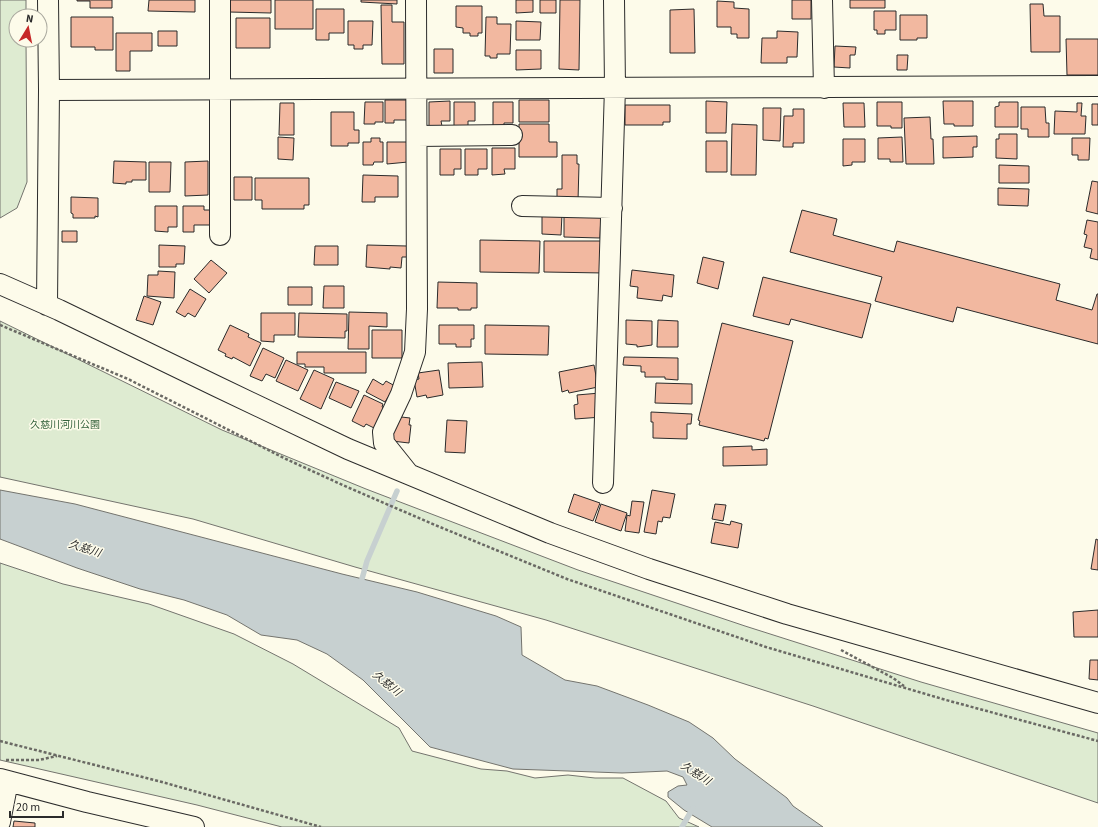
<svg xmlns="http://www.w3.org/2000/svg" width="1098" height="827" viewBox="0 0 1098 827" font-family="'Source Sans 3','Noto Sans JP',sans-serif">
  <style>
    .green { fill: #deebd1; stroke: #74746e }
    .water { fill: #c7d0d0; stroke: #74746e }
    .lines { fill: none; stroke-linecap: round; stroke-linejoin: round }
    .stream { stroke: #c7d0d0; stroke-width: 5.5 }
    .building { fill: #f2b8a0; stroke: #2b2b2b }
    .minor-casing { stroke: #2b2b2b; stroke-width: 22 }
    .path { stroke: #6a6964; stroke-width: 2.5; stroke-dasharray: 3 2; stroke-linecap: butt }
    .minor { stroke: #fdfbea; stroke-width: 20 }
    .labels { text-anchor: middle; stroke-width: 3; stroke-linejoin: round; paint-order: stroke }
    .park-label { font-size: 10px; fill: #34623c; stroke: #fdfbea }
    .water-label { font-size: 11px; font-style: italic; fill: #2b2b2b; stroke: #fdfbea }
  </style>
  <rect width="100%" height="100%" fill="#fdfbea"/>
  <path class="green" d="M0 0H26V16H16V40H26L27 182 17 208 0 218Z
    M0 321 222 430 366 489 578 570 745 626 921 682 1098 733V803L813 706 546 620 355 567 193 519 0 477Z
    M0 563 63 584 149 604 234 634 293 664 399 728 412 751 481 769 507 771 535 778 568 775 595 778H623L666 801 679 818 699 827H282L197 805 0 760Z"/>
  <path class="water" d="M0 490 75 504 342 574 417 592 496 616 521 627 522 655 565 680 597 686 648 705 689 722 713 738 735 759 787 798 793 806 823 827H712L684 810 668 797V792L678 786 687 785 683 777 667 771 622 773 513 769 430 747 363 680 327 654 297 640 261 635 227 615 184 600 140 589 77 568 0 539Z"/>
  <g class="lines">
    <path class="stream" d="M360 586 367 561 397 491
      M682 827 693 808"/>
  </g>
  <path class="building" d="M77 0H112V8H90V1H77Z
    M149 0H195V12L148 11Z
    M229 0H271V13L229 12Z
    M275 0H313V29H275Z
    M361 0H397V4L361 2Z
    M516 0H533V12L516 13Z
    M540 0H556V13H540Z
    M560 0H580L579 70 559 69Z
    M792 0H811V19H792Z
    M850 0H885V8H850Z
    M717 1 734 2V8L749 9V38H737V34H731V27H717Z
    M1030 4H1043L1044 16H1060V52H1031Z
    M381 5H392V22H404V64H382Z
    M456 6H482V33H478V36H470V33H463V28L456 27Z
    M316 9H344V33H329V40H316Z
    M694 9 695 53H670V10Z
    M874 11H896V30H885V34H877V30H874Z
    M900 15H927V38H917V40H900Z
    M71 17H113V50H95V47H71Z
    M486 17H497V24H511L510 54H497V58H490V56H485Z
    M236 18H270V48H236Z
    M348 21H373L372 45H363V49H354V45H348Z
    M516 21 541 22 540 40H516Z
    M158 31H177V46H158Z
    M777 31 798 32 797 57H787V63H761L762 38H777Z
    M116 33H152V51H130V71H116Z
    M1066 39H1098V75H1067Z
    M835 46 856 47 855 55H850V68L834 67Z
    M434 49H453V73H434Z
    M516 50H541V69L516 70Z
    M897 55H908L907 70H897Z
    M385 100H409V120H394V123H385Z
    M519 100H549V122H519Z
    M450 101V121H441L442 126H429V102Z
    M706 101 727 102 726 133H706Z
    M943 101H973V126H954V124H944Z
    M365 102H383V122H375V124H364Z
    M454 102H475V121H468V126H454Z
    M493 102H513V123H504V126H493Z
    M877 102H902V128H891V126H877Z
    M999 102H1018V127H995V107L999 106Z
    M280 103H294V135H279Z
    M843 103H864L865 127H844Z
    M1077 103H1082L1081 116H1086L1085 134H1054L1055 111 1077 112Z
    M1092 104H1098V125H1092Z
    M625 105H670V122H663V125H625Z
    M1021 107H1045L1046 123H1049V137H1028V129H1021Z
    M763 108H781L780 141 763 140Z
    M793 109H804V143H793V147H783L784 116H793Z
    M331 112H354V130H359V143H348V146H331Z
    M930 117 931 139H933L934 164H906L904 118Z
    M519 124H549V142H557V157H519Z
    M732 124 757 125 756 175H731Z
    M999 134H1017V159L996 158V139H999Z
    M977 136V147H973V157L943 158V137Z
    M278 137 294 138 293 160 278 159Z
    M902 137 903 162H890V159H878V138Z
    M371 138H380V142H383V162H374L373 165H363V142H371Z
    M1072 138H1090L1089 160H1078V155H1072Z
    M843 139H865V162H852V165L843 166Z
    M706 141H727V172H706Z
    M387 142H407L408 162 387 164Z
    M492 148H515V169H504L505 174 492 175Z
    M440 149H461V169H454V175H440Z
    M465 149H487V169H478V175H465Z
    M562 155H577V164H579L578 201 557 200V189H562Z
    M114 161 146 162V180H132V182H126V184L113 183Z
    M208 161V195L185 196V162Z
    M149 162H171L170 192H149Z
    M999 165 1029 166V183H999Z
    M363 175 398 176V197H375V202H362Z
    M234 177H252V200H234Z
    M255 178H309V205H304V209H262V200H255Z
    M1092 181 1098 182V214L1086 211Z
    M998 188 1029 189 1028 206 998 205Z
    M71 197 98 198V217L95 216V218H73V214L71 213Z
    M155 206H177V227H168V232L155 231Z
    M183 206H204V210H212V225H194V232H183Z
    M802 210 837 219 833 235 894 252 897 241 1060 284 1056 300 1092 310 1097 294H1098V344L957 307 953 322 875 301 882 277 790 252Z
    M542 213 562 214 561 235 542 234Z
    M564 213H601L600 238 564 237Z
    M1087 220 1098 222V260L1090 258 1092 249 1084 247 1087 235 1084 234Z
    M62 231H77V242H62Z
    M480 240 540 241 539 273 480 272Z
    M544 241H604V273L544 272Z
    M159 245 185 246 184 264H176V267H159Z
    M367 245 407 246V257H402L401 268 390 267V269L366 267Z
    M315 246H338V265H314Z
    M703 257 724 262 718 289 697 283Z
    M211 260 227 273 209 293 194 279Z
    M632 270 674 275 672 297 663 295 662 301 637 298 638 287 630 286Z
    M158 271 175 272 174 298 147 296 148 275H158Z
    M763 277 871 304 862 338 791 319 789 325 753 316Z
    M438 282 477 283V308H471V310H458V308H437Z
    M324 286H344V308H323Z
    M288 287H312V305H288Z
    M190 289 206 299 195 317 188 313 185 317 176 312Z
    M144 296 161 302 153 325 136 320Z
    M349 312 387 313V327L369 326V349H348Z
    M261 313H295V335H274V342L261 341Z
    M299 313 347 314V331H345V338L298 337Z
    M626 320 652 321V345L637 347V345L626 344Z
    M658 320 678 321V347H657Z
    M722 323 793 341 768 439 765 438 764 441 699 425 700 421 698 420Z
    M230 325 249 334 248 337 261 343 250 366 233 357 232 359 225 356 226 354 218 350Z
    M439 325H474V339H471V347H456V344H439Z
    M485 325 549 326 548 355 485 354Z
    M372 330H402V358H372Z
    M263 348 284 358 275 378 266 374 262 381 250 376Z
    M297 352H366V373H324V367H305V364H297Z
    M624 357 678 358V380L665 379V377H645V372H641V366L623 365Z
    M286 360 308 370 298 391 276 381Z
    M482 362 483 387 449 388 448 363Z
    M594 365 598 387 569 393 568 390 562 392 559 372Z
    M314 370 334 379 321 409 300 399Z
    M439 370 443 395 427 398 426 395 417 397 414 380 419 379 418 373Z
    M373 379 383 385 386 381 395 386 385 402 366 392Z
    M336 382 359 391 351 408 329 398Z
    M656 383 692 384V404L655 403Z
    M600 393 602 417 575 419 574 405 578 404 577 395Z
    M364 395 383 404 382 407 388 410 378 430 366 424 364 427 352 421Z
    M651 412 692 414 691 424H687V439L653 438V422H651Z
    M393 416 410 418 409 425H411L409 443 392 441Z
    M447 420 467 421 465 453 445 452Z
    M752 446V450L767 449V465L723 466V447Z
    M652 490 675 494 670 518 663 517 662 522 658 521 656 534 644 532Z
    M574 494 600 503 593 521 568 512Z
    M632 501 644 502 639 533 625 531 627 515 630 516Z
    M601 504 627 513 621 531 595 522Z
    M715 504 726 505 723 521 712 519Z
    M731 521 742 524 738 548 711 543 715 522 730 525Z
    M1096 539 1098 540V570L1091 569Z
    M1098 610V637H1074L1073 612Z
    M1090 660H1098V680L1089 679Z
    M14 821 35 823V827H13Z"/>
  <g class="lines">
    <g class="minor-casing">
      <path id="minor" d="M822 0 824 88
        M49 90C399 87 748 89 1098 86
        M417 136 512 135
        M522 206 612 208
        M220 235V0
        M0 284 59 310 216 386 348 449 550 533 649 569 787 614 1098 703
        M47 305 49 90 48 0
        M408 473 384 443 383 432 401 394 415 352 417 309 416 0
        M603 483 615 87 614 0
        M0 779 87 802 194 827
        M0 822 8 781"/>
    </g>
    <path class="path" d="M0 325 128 379 286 459 347 487 435 525 567 579 766 647 946 700 1098 741
      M841 650 893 678 904 686
      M0 741 162 782 321 827
      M6 760H39L57 756"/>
    <use href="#minor" class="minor"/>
  </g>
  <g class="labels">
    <g class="park-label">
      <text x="65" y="428">久慈川河川公園</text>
    </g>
    <g class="water-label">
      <text transform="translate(85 548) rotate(18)" y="4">久慈川</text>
      <text transform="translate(387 683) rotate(39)" y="4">久慈川</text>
      <text transform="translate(696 773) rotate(33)" y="4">久慈川</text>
    </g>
  </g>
  <g transform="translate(28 28) rotate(10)"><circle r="19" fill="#fdfbea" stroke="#a9a89e"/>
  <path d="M0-3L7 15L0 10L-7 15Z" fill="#c62828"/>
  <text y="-6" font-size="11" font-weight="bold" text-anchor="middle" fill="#2b2b2b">N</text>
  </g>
  <path d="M10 811v6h53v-6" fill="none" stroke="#2b2b2b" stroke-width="2"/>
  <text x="16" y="811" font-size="12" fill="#2b2b2b" stroke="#fdfbea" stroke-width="3" paint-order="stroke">20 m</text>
</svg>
